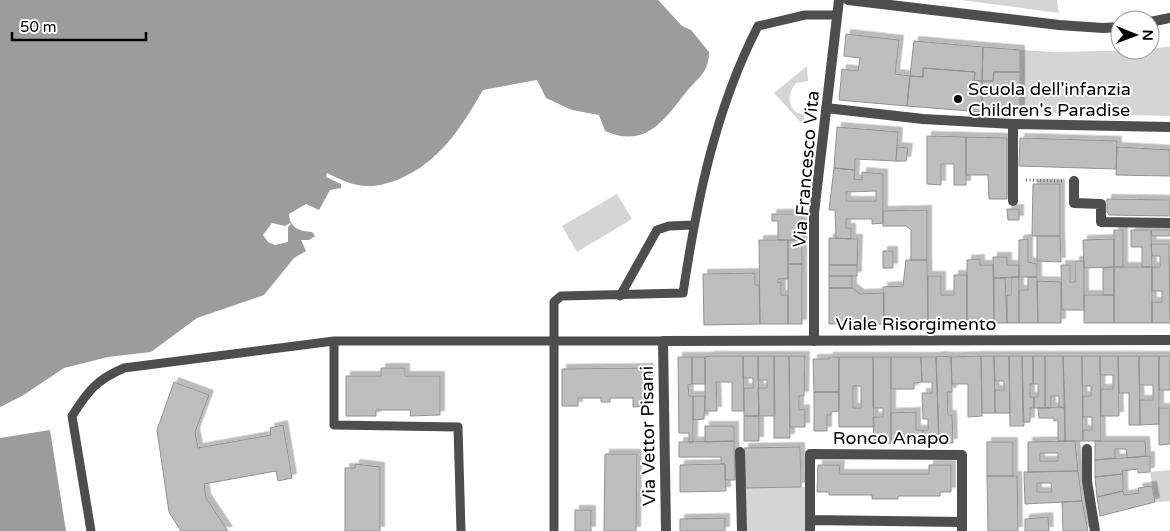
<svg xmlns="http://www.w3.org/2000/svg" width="1170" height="531" viewBox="0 0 1170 531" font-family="'Varela Round',sans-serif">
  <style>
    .green { fill: #d5d5d5 }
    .water { fill: #9c9c9c }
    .pier { fill: #fff }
    .building { fill: #bebebe; stroke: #929292; fill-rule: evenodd; filter: url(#shadow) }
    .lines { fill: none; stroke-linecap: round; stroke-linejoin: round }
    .path { stroke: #707070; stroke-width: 3; stroke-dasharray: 1 2.5; stroke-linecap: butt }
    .service { stroke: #4e4e4e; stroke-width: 9 }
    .minor { stroke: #4e4e4e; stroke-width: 10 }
    .tertiary { stroke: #4e4e4e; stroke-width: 10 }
    .poi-dot { fill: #000; stroke: #fff; stroke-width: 2 }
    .labels { text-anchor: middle; stroke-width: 4; stroke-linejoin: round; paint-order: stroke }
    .poi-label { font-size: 18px; fill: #000; stroke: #fff; text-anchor: start }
    .street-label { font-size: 18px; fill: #000; stroke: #fff }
  </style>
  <defs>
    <filter id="shadow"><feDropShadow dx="4.5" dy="-4.5" stdDeviation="0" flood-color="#0004"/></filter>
  </defs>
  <rect width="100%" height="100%" fill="#fff"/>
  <path class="green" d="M961 0H1057L1059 13Z
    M1170 47V116L1020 112V50L1054 52 1150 50V48Z
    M807 66 808 81 796 83C786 95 787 111 804 115V126L774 93Z
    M617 194 632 219 577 252 562 226Z
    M1170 470V501L1155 502 1150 472Z
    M805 487 806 531H746L745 488Z"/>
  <path class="water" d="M0 0H658L682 26 691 30 709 52C709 72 699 77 687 91 664 120 646 149 605 131L599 115 572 110 546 98 537 80 483 90C461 128 439 163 397 180 389 183 376 187 367 186 353 186 339 179 327 173L326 177 341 184V188L330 190 319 210 306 204 289 214C290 228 299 231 312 232L315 236 309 240H301L306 251 294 258 264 295 197 318 151 352 108 357 64 368 22 396 0 407Z
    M50 430 66 531H0V438Z"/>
  <path class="pier" d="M272 223 285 226 290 223 291 224 288 227V242L275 245 268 242 263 235Z"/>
  <path class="building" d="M846 34 899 40 895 74 910 76 907 106 839 100 842 69 858 71 860 58 844 56Z
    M914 41 983 47 982 81H974L975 72 923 68V77L910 76Z
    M983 47 1020 50V72H994L993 81H982Z
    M923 68 975 72 974 81H982V112L907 106 910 76 923 77Z
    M994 72H1020V112H982V81H993Z
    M837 127 898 132 896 161 855 159V170L834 168Z
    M927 136 966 137V185H954V164H941V185L927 184Z
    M966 137 1007 138V199H989L988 175H966Z
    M1020 138 1117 141 1116 169 1019 166Z
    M897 147 908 148 906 161H896Z
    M1117 147 1170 150V176L1116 175Z
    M834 168 855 170 854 179 862 180V172L883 174V223L872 224V219H846V228H851V239L836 238 835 210H829ZM876 191V201H846V192Z
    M1033 184H1060V236H1032Z
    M1107 199 1170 200V216L1109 215 1107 212Z
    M1007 209H1019V220H1008Z
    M927 210V260H911V230L906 226H883V211Z
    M772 214H802V240H778V221H772Z
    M1114 230H1123V267H1114Z
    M1131 230H1151L1152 267H1142V247H1131Z
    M1151 230H1169V236H1152Z
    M1037 236H1060L1061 262 1037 261Z
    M829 238 858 239 857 265H829Z
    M1028 239V262L1037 264V277H1019V240Z
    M1114 239V267L1084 268 1083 240Z
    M759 240H788V279H778V283L781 282V295H788V324H760Z
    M788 240H802V264H788Z
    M1151 244H1169L1170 323H1152V302H1162V291H1152V267H1160V256H1152Z
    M883 251H893V268H883Z
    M993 257H1007V265H1019V277L994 278Z
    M980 259V265H993L994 323H967V260Z
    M906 260H927L928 323 884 324 883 287 903 286Z
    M1075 261H1084V310H1062L1061 265H1070V282H1075Z
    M788 264H802V324H788Z
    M829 265H857V276H829Z
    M1114 267H1152V323H1114Z
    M1114 267V295H1103V268Z
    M755 273V285H759L760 324 704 325 703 274Z
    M954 275H967V323H928V276H941V295H954Z
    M829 276H852V288H829Z
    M1011 277H1019V323H1007V295H1011Z
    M1028 277H1037L1038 323H1019V290H1028Z
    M994 278H1005L1007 323H994Z
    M1037 281 1061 282V323H1038Z
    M829 288H852L860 294 884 293V324H829Z
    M1084 295H1114V323H1084Z
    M711 356H743L744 411H732V382H716L717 411H705V357Z
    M743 356H758L759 416H744V388H753V378H743Z
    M758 356H774L775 416H759L758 388H767V380H758Z
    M774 356H789L790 438H774Z
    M789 356H805L804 396H799V410L805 409V427H790Z
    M940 356 951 357 952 392H947L948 415H952L953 443H939L936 357Z
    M981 356H994L995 413H982Z
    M981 356 982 416 968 417V384H952L951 357Z
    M994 356H1009L1010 413H995V390H1004V381H995Z
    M1009 356H1022L1024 426H1010Z
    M1022 356H1033V384H1030V397H1034V408H1030V422H1023Z
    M1033 356H1045V408H1034V397H1038V384H1033Z
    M1045 356H1063L1065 408 1059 407V396H1051V408H1045Z
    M1063 356H1082L1083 441H1065Z
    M1082 356H1100L1101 441H1083V430H1092V417H1083V396H1091V386H1082Z
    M1100 356H1118L1119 416H1101V389H1113V375H1100Z
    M1118 356H1139L1140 425H1129V393H1119Z
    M1139 356H1159V424L1140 425V400H1153V385H1139Z
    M1159 356H1170V390H1159Z
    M678 357H692V384L688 385 689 396H693V442H689V433H679Z
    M692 357H705V384H692Z
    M829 357H839V392H814L813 359H829Z
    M839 357H873L874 427H839ZM853 386H861V408H853Z
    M873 357H891V443H874L873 417H883V408H873Z
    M891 357H921L922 382 914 383V389H891Z
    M921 357H936L939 443H923V430H928V419H923L922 393H932V382H922Z
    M381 368H405V376H440V415L410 416 411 410H376V416H346V376H381Z
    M649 368V406L633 407V398H610V402H601V398H578V406H562V369Z
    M174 382 209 395 195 432 198 448 271 435 270 428 283 425 292 478 278 481 276 471 204 484 206 498 228 531H181L169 512 157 430Z
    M814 392H839V411L831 412V415H827V431H814Z
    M693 396H705L704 419 693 420Z
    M1059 407 1065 408V441H1058V420L1054 421V418H1039L1038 408Z
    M1159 408H1170V444L1159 445Z
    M916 412V430H923V439L891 440V413Z
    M744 416H759V441H744Z
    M705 426H734V441L705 442Z
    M734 441 735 480H725V464H721V457H679V442Z
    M1075 441 1078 471 1028 472V442ZM1040 453H1058V461H1040Z
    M1095 441H1145L1146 456 1127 458 1126 449H1115V458L1095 460Z
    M987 442H1013V476H987Z
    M800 447 801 487 745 488 744 448Z
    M605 454H637L636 531H604Z
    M1150 456V472L1138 473V469L1122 471 1123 474 1095 477V460Z
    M355 464 380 467V531H345V468H355Z
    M725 464 726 491 680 492V465Z
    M818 465H840L839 474H929V465H951V492H940V496H898V499H872V495H829V492H817Z
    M1078 471 1082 501 1025 504 1024 472ZM1037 483H1051L1052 492H1037Z
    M1123 474V491L1097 497 1095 477Z
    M987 476H1017L1018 531H988Z
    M1152 486 1155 502 1100 516 1097 497 1123 491 1124 495 1139 493 1138 488Z
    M1082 501 1088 531H1063L1062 502Z
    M575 510H591V531H575Z
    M1048 517 1049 531H1025V519Z
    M725 518V531H680V519Z"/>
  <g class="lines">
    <path class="path" d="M1026 180 1062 181"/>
    <path class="service" d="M620 296 657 230 669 226 693 225
      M334 341V425L458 427 461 531
      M91 531 72 416C88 391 96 380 124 368L334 341H663
      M554 531V302L561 296 683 293C697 200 715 110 758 26L805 15H837"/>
    <path class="minor" d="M848 0 1059 25 1103 28 1120 27
      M1150 22 1170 18
      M826 108 923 119 1013 124 1170 127
      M1074 181V203L1101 204V222L1170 223
      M1013 201V124
      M814 341V213L839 0
      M1087 449V481L1095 531
      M740 452 742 531
      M810 520 962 522
      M810 531V454L962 455V531"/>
    <path class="tertiary" d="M666 531 663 341 1170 340"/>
  </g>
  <circle class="poi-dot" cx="958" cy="99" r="5"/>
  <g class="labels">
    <g class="poi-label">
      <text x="968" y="95">Scuola dell'infanzia<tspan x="968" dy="21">Children's Paradise</tspan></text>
    </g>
    <g class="street-label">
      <text transform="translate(806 169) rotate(-85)" y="6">Via Francesco Vita</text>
      <text x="916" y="330">Viale Risorgimento</text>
      <text transform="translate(648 436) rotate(-91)" y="6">Via Vettor Pisani</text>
      <text x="891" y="444">Ronco Anapo</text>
    </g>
  </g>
  <g transform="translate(1135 35) rotate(91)"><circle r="24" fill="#ffffff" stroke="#999999"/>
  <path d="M0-4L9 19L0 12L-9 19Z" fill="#000000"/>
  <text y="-8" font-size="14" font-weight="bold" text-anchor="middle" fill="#000000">N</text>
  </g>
  <path d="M12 32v8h134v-8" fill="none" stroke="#000000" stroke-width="2.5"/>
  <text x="20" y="32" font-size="15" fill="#000000" stroke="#ffffff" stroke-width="4" paint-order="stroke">50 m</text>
</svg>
